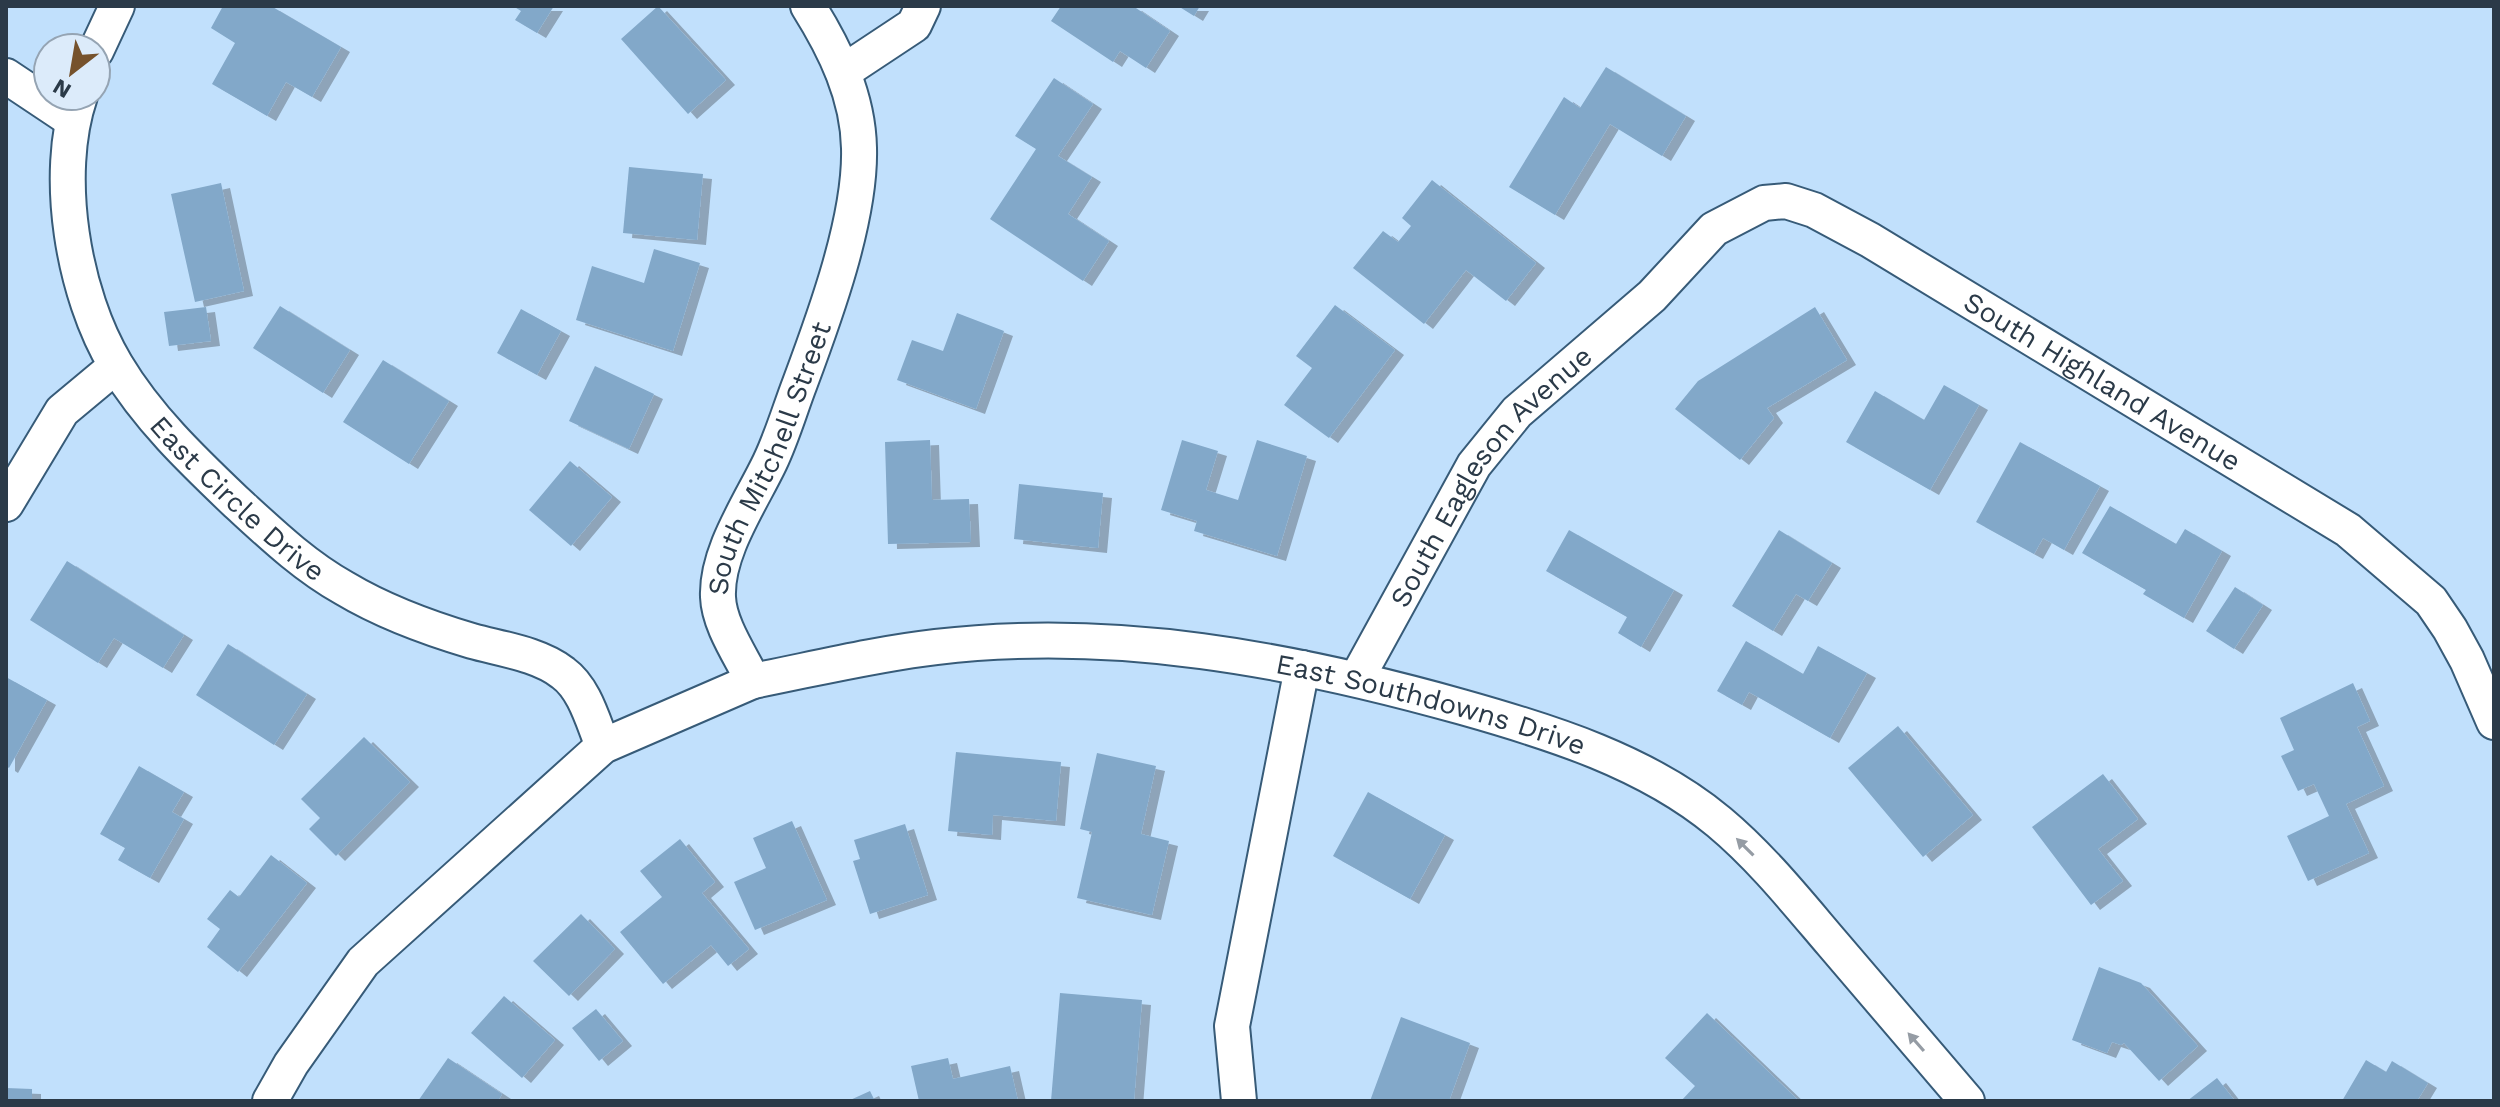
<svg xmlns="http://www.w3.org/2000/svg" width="2500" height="1107" viewBox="0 0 2500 1107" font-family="'Work Sans',sans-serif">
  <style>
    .building { fill: #82a8c9; filter: url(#shadow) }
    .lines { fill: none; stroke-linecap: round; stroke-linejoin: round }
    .street-casing { stroke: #375b78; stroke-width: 38 }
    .street { stroke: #fff; stroke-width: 34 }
    .oneway { fill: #959ca4 }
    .labels { text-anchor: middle; stroke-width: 7; stroke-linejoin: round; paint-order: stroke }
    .street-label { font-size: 28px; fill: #2b3a48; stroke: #dcebfa }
  </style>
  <defs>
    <filter id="shadow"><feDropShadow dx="9" dy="5" stdDeviation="0" flood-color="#0004"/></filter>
  </defs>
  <rect width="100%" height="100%" fill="#c1e0fc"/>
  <path class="building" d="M223 6H271L341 47 312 97 286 82 267 116 212 84 235 43 211 28Z
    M513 6H554L537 33 515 20 521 11Z
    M658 6 726 80 688 114 621 39Z
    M1061 6H1133L1170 31 1146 68 1120 51 1113 62 1051 21Z
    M1178 6H1200L1194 16Z
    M1606 67 1686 116 1662 156 1610 124 1555 215 1509 187 1564 97 1580 108Z
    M1054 78 1093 104 1058 156 1092 177 1068 214 1109 241 1083 281 990 219 1036 149 1015 136Z
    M629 167 703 174 697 240 623 233Z
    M1432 180 1536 263 1506 301 1466 270 1424 324 1353 268 1383 231 1398 242 1411 226 1402 218Z
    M221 183 244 291 195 302 171 194Z
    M654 249 700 263 673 351 576 320 592 266 644 283Z
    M1335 305 1395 350 1329 438 1284 405 1312 368 1296 356Z
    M280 306 350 350 323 393 253 348Z
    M206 307 211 341 169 346 164 312Z
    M1815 307 1847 360 1767 408 1774 418 1740 460 1675 409 1698 381Z
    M521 309 561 331 537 375 497 353Z
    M957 313 1004 331 976 409 897 380 912 340 943 351Z
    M383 360 449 401 409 464 343 422Z
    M595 366 654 394 629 449 569 421Z
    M1944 385 1979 405 1930 490 1846 442 1875 391 1924 420Z
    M930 440 932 500 969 499 971 542 888 544 885 442Z
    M1182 440 1218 451 1206 490 1238 500 1257 440 1307 456 1277 556 1194 531 1197 521 1161 510Z
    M2020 442 2100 486 2064 550 2043 538 2034 554 1976 522Z
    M570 461 612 497 571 546 529 510Z
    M1019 484 1103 493 1098 548 1014 539Z
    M2110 506 2176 544 2185 529 2222 551 2184 618 2143 594 2146 590 2082 553Z
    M1569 530 1674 590 1641 647 1618 633 1627 617 1546 571Z
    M1779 530 1832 563 1808 601 1796 594 1773 631 1732 606Z
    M67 561 184 635 163 668 114 638 98 663 30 620Z
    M2235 587 2263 605 2234 649 2206 631Z
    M1746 641 1803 674 1818 646 1867 673 1830 738 1749 692 1742 705 1717 691Z
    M228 644 307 694 274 745 196 695Z
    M6 677 47 700 9 768 6 766Z
    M2353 683 2370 721 2357 727 2384 786 2346 804 2369 853 2308 881 2287 836 2329 816 2314 784 2298 791 2281 756 2294 750 2280 718Z
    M1898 726 1973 815 1923 857 1848 768Z
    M364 737 410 782 336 856 309 829 320 818 301 799Z
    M956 752 1061 762 1056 821 993 815 992 835 948 831Z
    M1097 753 1156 766 1141 834 1169 841 1152 915 1077 898 1092 832 1080 829Z
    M139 766 184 792 172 812 184 819 150 878 118 860 125 848 100 834Z
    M2103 774 2138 819 2098 849 2123 881 2091 905 2032 827Z
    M1368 792 1445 835 1410 899 1333 856Z
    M792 821 827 900 755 930 734 882 766 868 753 838Z
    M905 824 928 895 870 914 853 861 860 859 854 840Z
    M680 839 715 882 702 893 749 949 728 966 711 945 663 984 620 932 662 897 640 871Z
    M271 855 307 883 238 972 207 947 220 929 207 919 230 890 239 897Z
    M581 914 615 949 569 996 533 961Z
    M2099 967 2141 983 2198 1046 2159 1081 2124 1043 2121 1045 2112 1042 2107 1053 2072 1040Z
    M1060 993 1142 1000 1134 1101H1051Z
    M504 996 555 1040 522 1078 471 1033Z
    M596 1009 623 1041 599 1061 572 1028Z
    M1707 1013 1799 1101H1681L1695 1086 1665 1058Z
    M1401 1017 1470 1043 1449 1101H1370Z
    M448 1058 502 1094 498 1101H418Z
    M948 1058 953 1079 1010 1066 1018 1101H919L911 1066Z
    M2366 1060 2386 1072 2392 1061 2428 1083 2417 1101H2342Z
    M2217 1078 2235 1101H2187Z
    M6 1088 32 1089V1101H6Z
    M870 1091 875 1101H848Z"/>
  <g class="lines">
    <g class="street-casing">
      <g id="street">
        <path d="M96 51 117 6"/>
        <path d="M843 72 914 25 923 6"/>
        <path d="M6 76 72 120"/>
        <path id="s1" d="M80 96C53 175 73 294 116 365 147 417 192 460 235 501 270 533 303 565 344 588 384 612 428 628 472 641 501 649 539 654 563 673 585 689 593 722 603 746"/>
        <path d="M6 504 62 411 116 366"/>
        <path id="s2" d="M1357 678 1474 465 1517 412 1652 296 1714 229 1764 203 1786 201 1814 210 1870 240 2348 530 2431 601 2450 629 2467 660 2494 722"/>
        <path id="s3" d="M753 681C814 669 875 654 936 647 1114 626 1291 659 1462 707 1551 732 1647 762 1719 822 1761 857 1797 902 1832 943 1877 996 1922 1049 1967 1101"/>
        <path id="s4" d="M270 1101 291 1064 363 962 603 746 753 681C741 656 719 625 718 597 716 552 751 502 770 462 782 437 790 409 800 383 825 316 861 218 859 148 858 96 835 49 808 6"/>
        <path d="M1239 1101 1232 1026 1302 668"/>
      </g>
    </g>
    <use href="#street" class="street"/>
  </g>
  <defs><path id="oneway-solid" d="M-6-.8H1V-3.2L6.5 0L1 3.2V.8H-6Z" transform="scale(2)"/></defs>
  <g class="oneway">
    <use href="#oneway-solid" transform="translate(1745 847) rotate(-135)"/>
    <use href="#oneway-solid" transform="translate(1916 1042) rotate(-131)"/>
  </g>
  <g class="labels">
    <g class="street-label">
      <text dy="10" stroke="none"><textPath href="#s2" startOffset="1024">South Highland Avenue</textPath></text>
      <text dy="10" stroke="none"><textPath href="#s4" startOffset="894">South Mitchell Street</textPath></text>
      <text dy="10" stroke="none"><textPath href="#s2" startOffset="244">South Eagleson Avenue</textPath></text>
      <text dy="10" stroke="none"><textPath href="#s1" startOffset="460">East Circle Drive</textPath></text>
      <text dy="10" stroke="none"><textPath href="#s3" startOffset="688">East Southdowns Drive</textPath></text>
    </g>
  </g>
  <rect width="2500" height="1107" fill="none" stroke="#2b3a48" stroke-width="16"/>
  <g transform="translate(72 72) rotate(211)"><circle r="38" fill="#dcebfa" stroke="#95a4b3" stroke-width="2"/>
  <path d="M0-6L14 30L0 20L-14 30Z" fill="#76522c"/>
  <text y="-12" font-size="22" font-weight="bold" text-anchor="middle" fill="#2b3a48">N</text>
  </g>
</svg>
